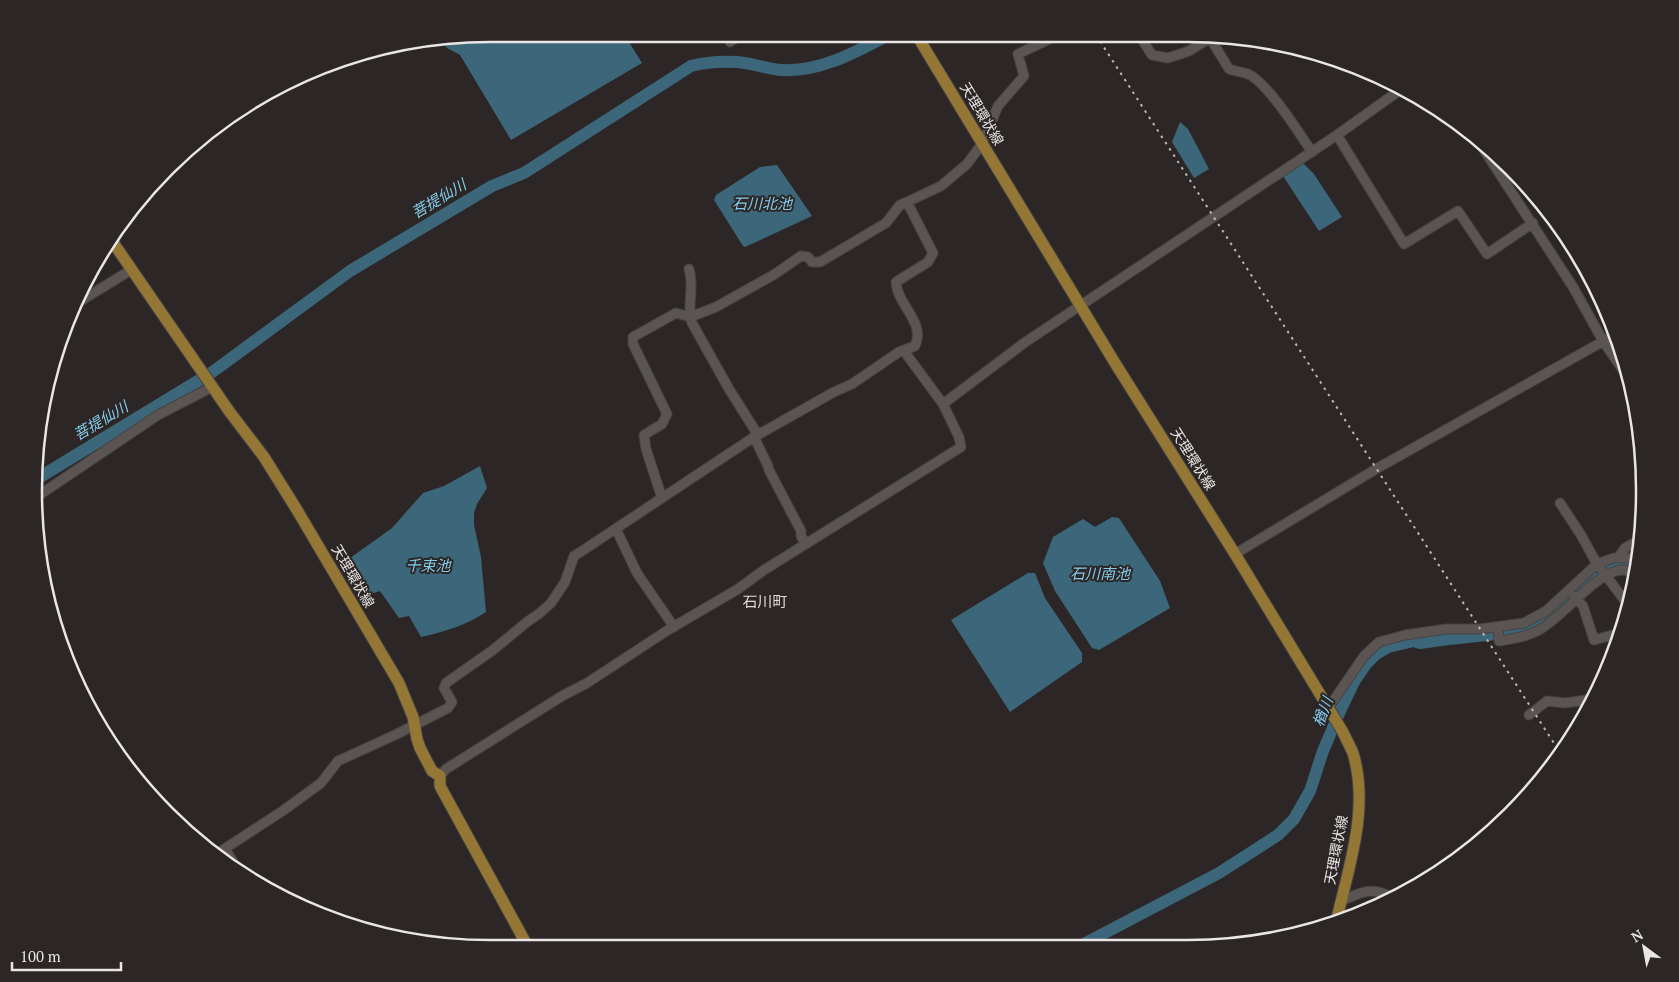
<svg xmlns="http://www.w3.org/2000/svg" width="1679" height="982" viewBox="0 0 1679 982" font-family="'PT Serif','Noto Sans JP',serif">
  <style>
    .water { fill: #3c6679 }
    .lines { fill: none; stroke-linecap: round; stroke-linejoin: round }
    .river { stroke: #3c6679; stroke-width: 12 }
    .minor-casing { stroke: #474342; stroke-width: 11 }
    .major-casing { stroke: #474342; stroke-width: 13 }
    .minor { stroke: #5a5553; stroke-width: 9 }
    .major { stroke: #947734; stroke-width: 11 }
    .rail { stroke: #bdb9b8; stroke-width: 2; stroke-dasharray: 2.5 5; stroke-linecap: butt }
    .labels { text-anchor: middle; stroke-width: 4; stroke-linejoin: round; paint-order: stroke }
    .street-label { font-size: 14px; fill: #eae6e5; stroke: #2c2726 }
    .water-label { font-size: 15px; font-style: italic; fill: #83ccec; stroke: #2c2726 }
    .neighbourhood-label { font-size: 15px; fill: #ded8d6; stroke: #2c2726 }
    .rim { fill: none; stroke: #eae6e5; stroke-width: 2.5 }
  </style>
  <rect width="100%" height="100%" fill="#2c2726"/>
  <path class="water" d="M491 34H624L642 63 511 140 460 55 447 48 443 42Z
    M1180 122 1188 129 1209 169 1194 178 1172 142Z
    M1303 163 1314 174 1342 217 1319 231 1283 176Z
    M777 165 812 216 745 247 743 246 714 200 716 195 760 167Z
    M480 466 487 488 477 504 474 513V525L481 557 486 612C467 625 444 632 421 637L409 616 399 618 380 591 365 596 346 561 392 528 423 493 444 486Z
    M1112 517 1119 518 1160 581 1170 608 1099 650 1092 648 1055 591 1043 563 1053 537 1083 519 1095 527Z
    M1028 573H1035L1045 598 1082 653V662L1010 712 951 620Z"/>
  <g class="lines">
    <path class="river" d="M35 480 211 373 350 271 492 186 524 173 691 66C706 62 721 61 737 62 752 63 767 69 782 70 821 72 856 52 890 34
      M1078 947 1219 873 1278 835 1294 819 1310 791 1323 751 1341 709 1355 680 1366 664 1376 654 1388 647 1414 641 1420 643C1439 640 1458 638 1477 636 1502 633 1526 633 1547 618 1575 597 1596 553 1638 567"/>
    <g class="minor-casing">
      <path id="minor" d="M1139 35 1152 55 1168 58 1189 51 1210 38 1229 69C1235 71 1242 72 1248 74 1268 83 1299 133 1312 152
        M730 42 742 34
        M1337 135 1404 244 1458 211 1487 254 1533 223
        M1477 139 1573 287 1603 341 1630 380
        M689 269C695 290 686 304 692 323L729 389 758 435
        M82 300 131 270
        M904 351 943 404
        M754 437 768 466 769 470 801 531V536L806 544
        M35 498 158 415 212 387
        M662 498 646 449 644 435 662 424 667 414 633 344V337L676 313 690 317 716 307 775 274 801 256 808 257 812 262H820L886 223 900 205 907 202
        M1560 503 1581 535 1597 564 1629 606
        M616 529 637 573 674 627
        M1235 554 1376 469 1616 334
        M1618 558 1625 548 1641 539
        M1574 596 1583 606 1594 640 1620 633
        M1498 628 1499 641C1512 639 1525 637 1537 631 1562 619 1596 571 1622 570 1627 570 1632 572 1637 573
        M1329 707 1364 656 1379 642 1405 635 1446 629H1480L1524 623 1546 611 1597 564 1614 558H1630L1638 561
        M1529 715 1547 701 1565 703 1593 699
        M440 776 446 769 562 696 587 683 668 630 738 589 764 570 961 447 959 437 943 404 1024 343 1337 135 1400 90
        M225 849 240 873
        M218 853 284 810 321 783 338 761 397 734 448 708 452 702 444 688 446 683 493 650 527 622 540 613 551 603 565 582 574 556 582 551 754 437 834 392 852 384 899 352 915 346C926 322 897 305 896 282L928 262 933 253 907 202 941 186 967 164 982 144 998 106 1024 76 1018 54 1058 35
        M1341 901C1360 893 1373 885 1393 898"/>
    </g>
    <g class="major-casing">
      <path id="major" d="M916 34 1115 363 1235 554 1343 732C1346 739 1350 746 1353 753 1370 810 1348 868 1336 923
        M110 238 229 411 264 457 297 510 399 683 413 717 417 739 420 748 432 771 440 776V786L528 947"/>
    </g>
    <use href="#minor" class="minor"/>
    <use href="#major" class="major"/>
    <path class="rail" d="M1096 35 1561 754"/>
  </g>
  <g class="labels">
    <g class="street-label">
      <text transform="translate(982 114) rotate(59)" y="5">天理環状線</text>
      <text transform="translate(1193 459) rotate(58)" y="5">天理環状線</text>
      <text transform="translate(353 576) rotate(60)" y="5">天理環状線</text>
      <text transform="translate(1336 850) rotate(-79)" y="5">天理環状線</text>
    </g>
    <g class="water-label">
      <text transform="translate(439 199) rotate(-31)" y="5">菩提仙川</text>
      <text x="762" y="209">石川北池</text>
      <text transform="translate(101 421) rotate(-31)" y="5">菩提仙川</text>
      <text x="428" y="571">千束池</text>
      <text x="1100" y="579">石川南池</text>
      <text transform="translate(1323 712) rotate(-69)" y="5">楢川</text>
    </g>
    <g class="neighbourhood-label">
      <text x="765" y="607">石川町</text>
    </g>
  </g>
  <path d="M0 0H1679V982H0ZM490 42H1188A448 448 0 0 1 1636 490V492A448 448 0 0 1 1188 940H490A448 448 0 0 1 42 492V490A448 448 0 0 1 490 42Z" fill="#2c2726" fill-rule="evenodd"/>
  <path class="rim" d="M490 42H1188A448 448 0 0 1 1636 490V492A448 448 0 0 1 1188 940H490A448 448 0 0 1 42 492V490A448 448 0 0 1 490 42Z"/>
  <g transform="translate(1644 947) rotate(328)" stroke="#2c2726" stroke-width="4" paint-order="stroke">
  <path d="M0-4L9 19L0 12L-9 19Z" fill="#eae6e5"/>
  <text y="-8" font-size="14" font-weight="bold" text-anchor="middle" fill="#eae6e5">N</text>
  </g>
  <path d="M12 962v8h109v-8" fill="none" stroke="#eae6e5" stroke-width="2.5"/>
  <text x="20" y="962" font-size="15" fill="#eae6e5" stroke="#2c2726" stroke-width="4" paint-order="stroke">100 m</text>
</svg>
